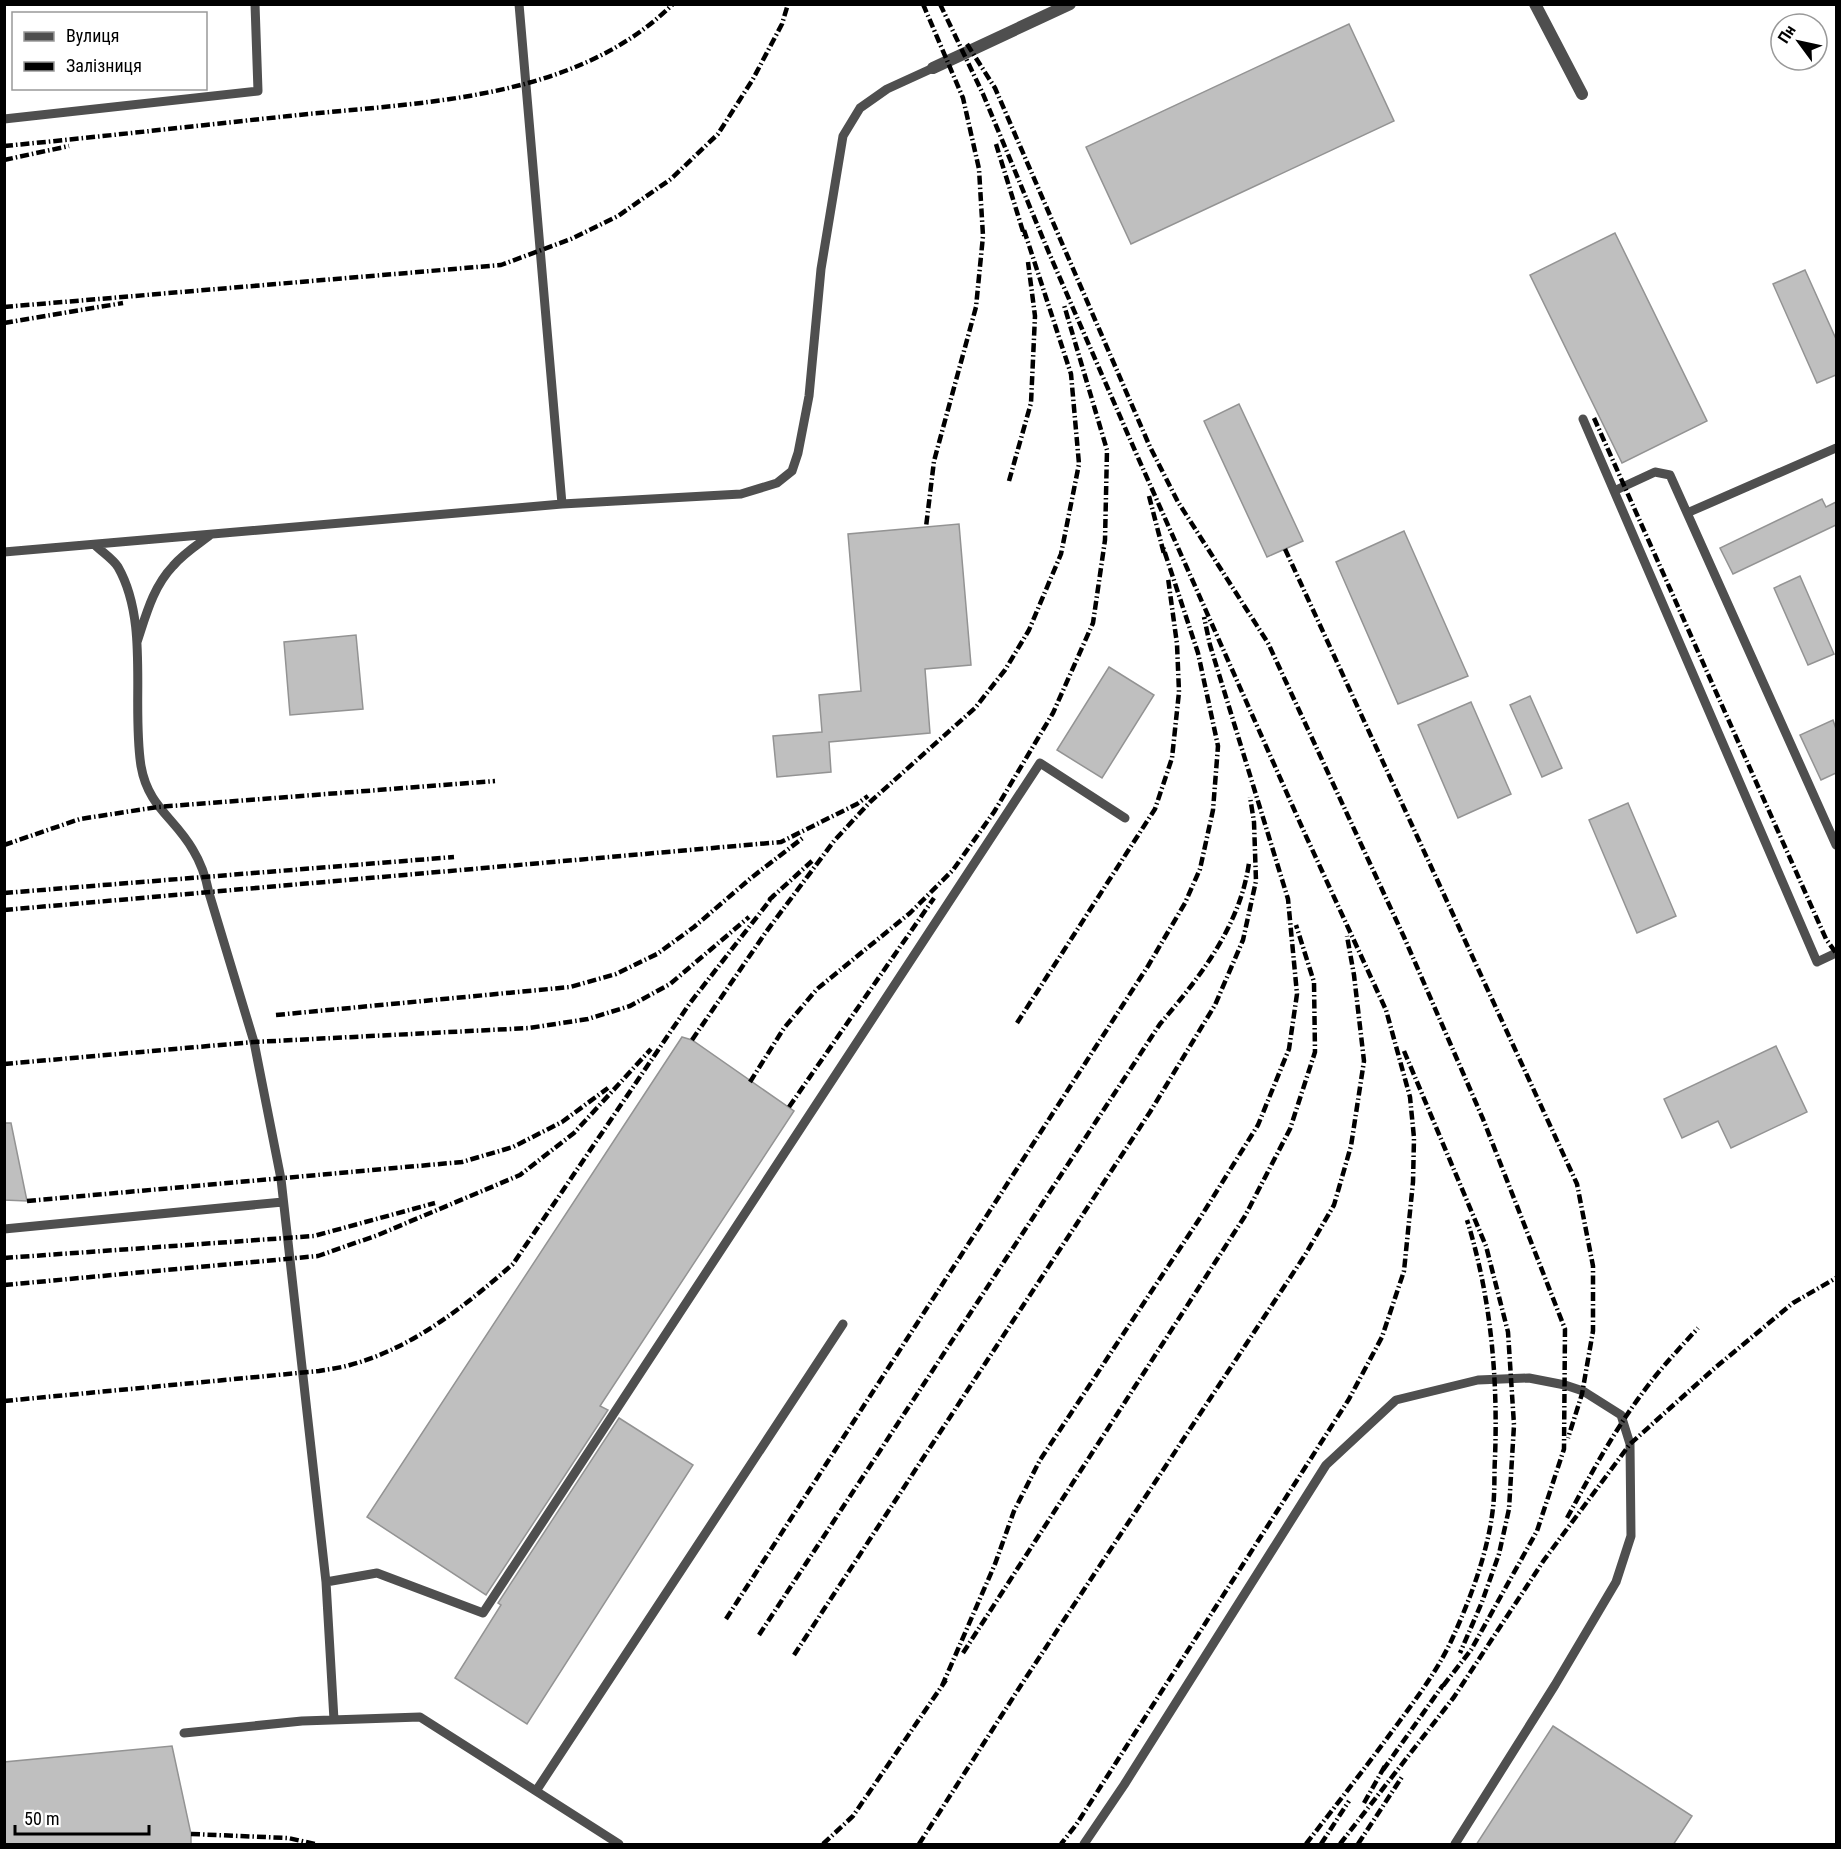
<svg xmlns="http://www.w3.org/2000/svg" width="1841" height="1849" viewBox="0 0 1841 1849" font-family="'Roboto Condensed',sans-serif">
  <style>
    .building { fill: #bfbfbf; stroke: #939393; stroke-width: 1.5 }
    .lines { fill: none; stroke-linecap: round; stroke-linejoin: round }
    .lane { stroke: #4f4f4f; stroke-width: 9 }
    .street { stroke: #4f4f4f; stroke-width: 12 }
    .rail { stroke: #000; stroke-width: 4.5; stroke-dasharray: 9 3 1.5 3; stroke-linecap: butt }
  </style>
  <rect width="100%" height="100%" fill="#fff"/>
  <path class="building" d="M1349 24 1394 121 1131 244 1086 147Z
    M1615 233 1707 421 1622 463 1530 275Z
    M1805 270 1836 339V375L1817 383 1773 284Z
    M1239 404 1303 541 1267 557 1204 421Z
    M1822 499 1826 507 1836 502V525L1733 574 1720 548Z
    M959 524 971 665 925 669 930 733 829 742 831 772 777 777 773 736 822 732 819 695 861 691 848 534Z
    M1404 531 1468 676 1398 704 1336 562Z
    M1800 576 1834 654 1808 665 1774 588Z
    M356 635 363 709 290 715 284 642Z
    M1109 667 1154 695 1102 778 1057 750Z
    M1530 696 1562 768 1542 777 1510 705Z
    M1471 702 1511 794 1458 818 1418 725Z
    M1833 720 1836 729V773L1821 780 1800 735Z
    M1628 803 1676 916 1637 933 1589 820Z
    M682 1037 692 1040 794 1111 600 1406 608 1410 486 1595 367 1517Z
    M1776 1046 1807 1112 1731 1148 1718 1121 1682 1138 1664 1099Z
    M4 1123H11L27 1201 4 1200Z
    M619 1418 693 1465 527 1724 455 1678 501 1605 498 1603Z
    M1553 1726 1692 1816 1673 1845H1476Z
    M172 1746 191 1834V1845H4V1762Z"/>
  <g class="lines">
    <path class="lane" d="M519 4 562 504
      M4 119 258 91 255 4
      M1583 419 1817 962 1836 953
      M1614 491 1655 472 1670 475 1836 845
      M1687 513 1836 448
      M95 545C102 552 113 559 118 567 150 623 131 704 141 766 148 807 175 818 193 850 201 863 206 878 209 893L254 1042 281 1179 326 1582 334 1720
      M4 552 562 504 741 494 777 483 792 471 798 453 809 396 821 269 843 136 860 108 887 89 933 68
      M137 642C146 615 153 587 173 566 183 554 197 545 209 536
      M4 1229 283 1202
      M326 1582 377 1573 483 1613 1040 763 1125 818
      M184 1733 302 1721 420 1717 619 1844
      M536 1791 843 1324
      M1084 1844 1124 1785 1326 1465 1396 1400 1478 1380 1529 1378 1565 1385 1583 1391 1621 1415 1630 1444 1631 1536 1616 1582 1555 1685 1455 1844"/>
    <path class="street" d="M1535 4 1582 94
      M933 68 1070 4"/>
    <path class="rail" d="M923 4 963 98 979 169 983 236 976 307 934 461 926 527
      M940 4 983 94 1049 253 1136 453 1305 834 1386 1010 1410 1097 1414 1138 1413 1182 1404 1271 1382 1337 1349 1399 1076 1825 1061 1844
      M967 44 995 88 1150 447 1178 502 1268 643 1404 937 1483 1119 1565 1329 1564 1449 1537 1531 1471 1650 1439 1691
      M996 144 1025 238
      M4 146C99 137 194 126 289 116 419 102 574 102 673 4
      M4 160 69 146
      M4 307 501 265 571 239 618 216 671 179 718 134 753 79 782 24 788 4
      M4 323 123 303
      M1594 418 1826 939 1836 953
      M1009 481 1031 403 1035 316 1028 262
      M1149 496 1164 554
      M1285 549 1577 1184 1593 1266V1331L1582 1394 1568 1438
      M4 845 80 819 158 807 495 781
      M4 893 454 857
      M769 900 812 861
      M4 910 781 842 857 804 868 796
      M276 1015 570 987 616 974 657 954 694 927 751 878 804 837
      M1017 1023 1155 809 1172 758 1179 692 1177 644 1168 578
      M692 1040 766 932 834 841 870 802 975 708 1005 670 1029 630 1061 554 1079 464 1071 374 1024 230
      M1404 1051 1486 1246 1508 1332 1514 1425 1509 1509 1499 1554 1482 1602 1460 1653
      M4 1064 254 1042 529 1028 588 1019 630 1006 670 984 749 917
      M750 1082 784 1028 817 989 910 913 953 870 994 812 1053 713 1093 623 1105 540 1107 450 1064 305
      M789 1107 934 898
      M27 1201 462 1162 513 1147 562 1122 608 1088
      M4 1258 314 1236 435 1203
      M4 1285 318 1256 378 1235 520 1175 574 1133 651 1049
      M4 1401 319 1371C329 1369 340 1368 350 1365 413 1348 465 1306 513 1264L690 1003 774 895
      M1567 1518C1590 1476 1612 1434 1641 1395 1658 1371 1678 1350 1698 1328
      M726 1619 1148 966 1185 903 1200 869 1213 810 1218 746 1198 653 1163 547
      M759 1635 1160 1024C1200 977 1240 926 1249 863
      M963 1653 1245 1216 1290 1129 1315 1052 1314 982 1296 925
      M794 1655 1150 1112 1215 1005 1243 940 1256 881 1254 822 1250 797
      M942 1686 995 1564 1014 1511 1040 1460 1200 1218 1258 1125 1289 1049 1297 994 1288 899 1210 645 1204 617
      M1383 1770 1443 1685
      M1364 1803 1386 1764
      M191 1834 288 1838 315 1844
      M823 1844 853 1816 946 1680
      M919 1844 1025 1679 1305 1255 1334 1205 1351 1146 1364 1061 1354 975 1347 936
      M1306 1844C1337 1804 1369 1763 1399 1722 1419 1695 1439 1668 1453 1637 1471 1597 1488 1552 1493 1508 1495 1491 1494 1474 1495 1458 1498 1378 1491 1297 1467 1220
      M1321 1844 1349 1801
      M1340 1844 1454 1697 1544 1560 1630 1444 1716 1367 1793 1303 1836 1278
      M1358 1844 1402 1777"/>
  </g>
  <rect width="1841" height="1849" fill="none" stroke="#000000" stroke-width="12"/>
  <rect x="12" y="12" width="195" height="78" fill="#ffffff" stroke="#999999" stroke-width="1.5"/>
  <rect x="24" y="32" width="30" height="9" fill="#4f4f4f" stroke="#999999" stroke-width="1.5"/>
  <text x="66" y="42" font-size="18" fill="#000000">Вулиця</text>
  <rect x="24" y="62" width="30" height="9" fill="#000000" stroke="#999999" stroke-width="1.5"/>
  <text x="66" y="72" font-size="18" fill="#000000">Залізниця</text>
  <g transform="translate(1799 42) rotate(303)"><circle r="28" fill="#ffffff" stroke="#999999" stroke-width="1.5"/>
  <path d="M0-4.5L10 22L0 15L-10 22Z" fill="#000000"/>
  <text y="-9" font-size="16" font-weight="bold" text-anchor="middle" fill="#000000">Пн</text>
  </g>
  <path d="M15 1825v9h134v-9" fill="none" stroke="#000000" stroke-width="3"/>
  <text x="24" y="1825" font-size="18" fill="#000000" stroke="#ffffff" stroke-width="4.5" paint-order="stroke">50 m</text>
</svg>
